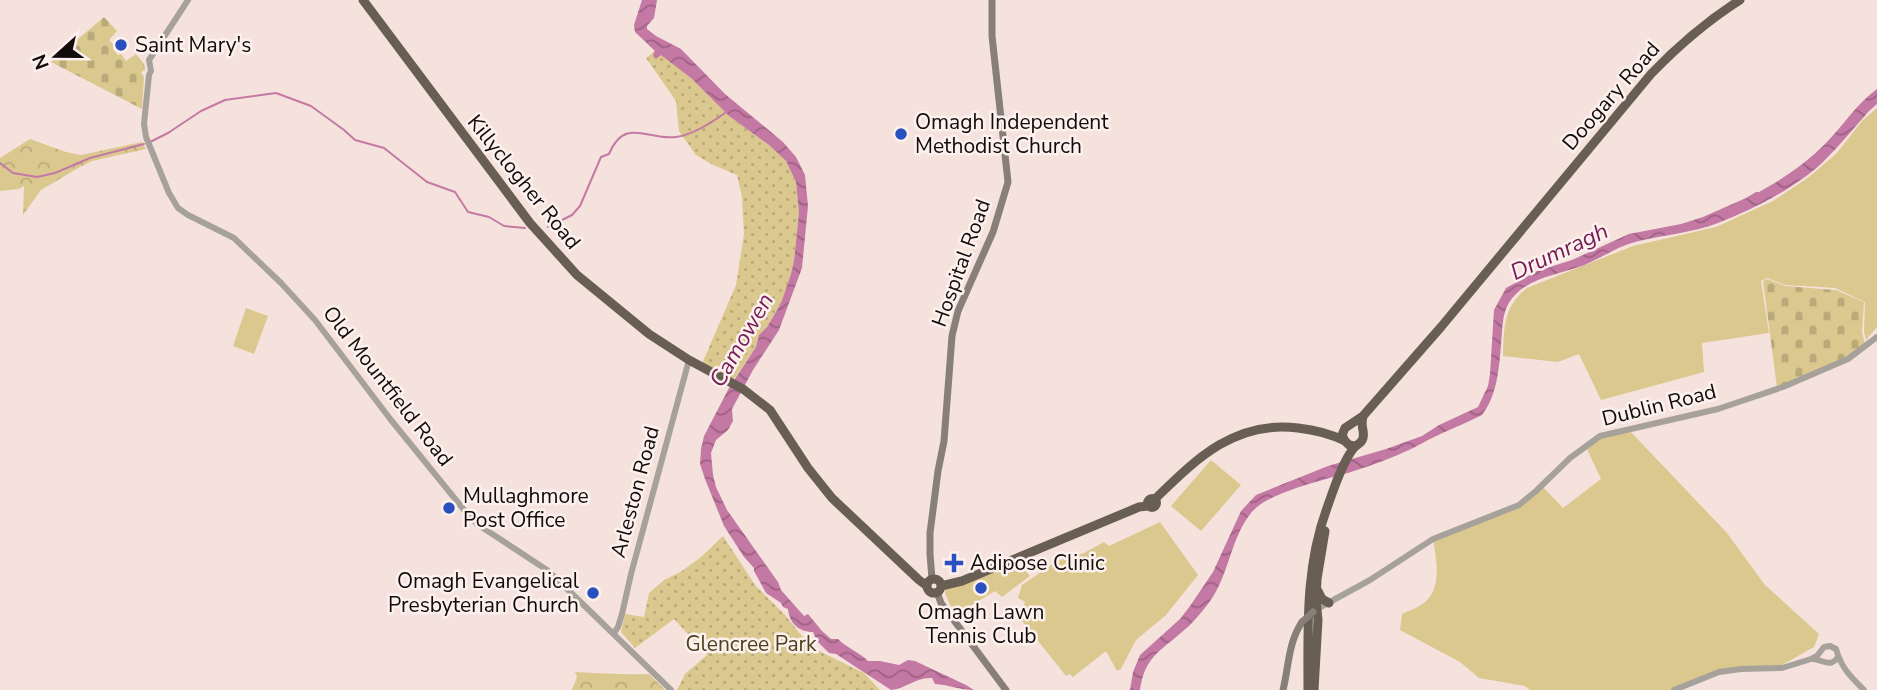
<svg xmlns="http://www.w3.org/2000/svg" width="1877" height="690" viewBox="0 0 1877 690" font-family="'Nunito Sans',sans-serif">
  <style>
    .green { fill: #dbc88e }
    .forest { fill: url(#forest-crowns) }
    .cemetery { fill: url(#cemetery-stones) }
    .park { fill: url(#park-dots) }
    .water { fill: url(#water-waves) }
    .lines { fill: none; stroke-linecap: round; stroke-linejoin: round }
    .stream { stroke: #c479a4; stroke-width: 2 }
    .tertiary { stroke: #a7a19c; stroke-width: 6 }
    .secondary { stroke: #888078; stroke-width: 7 }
    .trunk { stroke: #685e54; stroke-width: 9 }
    .secondary-bridge { stroke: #888078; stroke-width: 7 }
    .poi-dot { fill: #2a50bf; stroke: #fdf1ee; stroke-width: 2.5 }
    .labels { text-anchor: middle; stroke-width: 5; stroke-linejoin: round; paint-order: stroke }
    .poi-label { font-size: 21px; fill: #110b09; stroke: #fdf1ee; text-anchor: start }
    .street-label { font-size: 21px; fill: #110b09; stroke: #fdf1ee }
    .park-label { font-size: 21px; fill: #4b401c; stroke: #fdf1ee }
    .water-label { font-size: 23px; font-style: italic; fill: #751c56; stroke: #fdf1ee }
  </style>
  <defs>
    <pattern id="forest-crowns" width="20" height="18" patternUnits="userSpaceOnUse" patternTransform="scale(1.75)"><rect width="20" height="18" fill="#dbc88e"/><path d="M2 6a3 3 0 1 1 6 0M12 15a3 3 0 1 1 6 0" fill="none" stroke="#bbaa79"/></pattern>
    <pattern id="cemetery-stones" width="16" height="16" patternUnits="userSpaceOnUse" patternTransform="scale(1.75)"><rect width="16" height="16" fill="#dbc88e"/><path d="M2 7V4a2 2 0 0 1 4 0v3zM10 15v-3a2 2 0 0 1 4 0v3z" fill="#bbaa79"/></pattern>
    <pattern id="park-dots" width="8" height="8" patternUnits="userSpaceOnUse" patternTransform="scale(1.75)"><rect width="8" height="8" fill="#dbc88e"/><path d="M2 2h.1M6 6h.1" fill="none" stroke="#bbaa79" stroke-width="1.8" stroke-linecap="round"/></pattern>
    <pattern id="water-waves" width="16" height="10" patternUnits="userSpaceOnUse" patternTransform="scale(1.75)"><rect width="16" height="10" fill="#c479a4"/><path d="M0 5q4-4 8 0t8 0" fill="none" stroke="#9e6184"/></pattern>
  </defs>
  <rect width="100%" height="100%" fill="#f5e2dc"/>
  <path class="green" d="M1877 108V327L1866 340 1864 332 1865 302 1835 288 1785 285 1767 278 1761 281 1769 333 1702 343 1704 372 1601 400 1579 354 1558 362 1503 356C1504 328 1503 307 1527 288L1633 246 1716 227 1773 201 1809 177 1837 153 1862 121Z
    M246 308 268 316 254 354 233 346Z
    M1628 429 1727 533 1765 585 1819 634 1814 647 1782 665 1732 668 1670 690H1530L1525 686 1479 678 1460 662 1400 630 1402 614C1410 610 1421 607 1427 600 1442 586 1436 557 1433 539L1507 511 1542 486 1563 508 1601 479 1586 447 1592 440Z
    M1211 460 1241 485 1201 531 1171 506Z
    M1160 522 1198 575 1166 615 1136 640 1121 669 1117 671 1106 651 1073 677 1070 674 1066 676 1019 617 1025 602 1018 598 1022 585 1057 561 1084 553 1104 542 1109 546Z
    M1017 563 1020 567H1022L1030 576 1002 597 995 591 957 614 950 605 945 593 946 589 1012 564Z"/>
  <path class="forest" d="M30 139 66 152 81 155 142 142 146 149 92 161 80 167 41 190 23 215 24 186 19 189 0 191V158Z
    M575 672C600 673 623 675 649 674L665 690H572L577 677Z"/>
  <path class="cemetery" d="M104 17 117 31 109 40 115 46 113 49 118 55 121 54 126 61 136 54 144 64 145 70 141 72 144 77 142 109 51 62Z
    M1767 279 1785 286 1836 290 1864 302 1862 332 1865 344 1847 357 1777 388 1763 281Z"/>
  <path class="park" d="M655 51 675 64 691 78 729 116 769 145 786 161 796 182 799 212 794 261 791 274 781 303 773 316 765 330 759 335 756 347 732 382 701 366 736 285 744 234 742 197 737 175 711 164 696 155 679 131 676 101 646 58Z
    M723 536 755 585 785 615 801 635 821 652 864 673 880 690H677L685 674 707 655 674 619 635 648 621 632 625 614 644 617 649 593 664 580 682 571 701 557Z"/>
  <path class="water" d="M642 0H657L654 18 647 26V29L656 36 681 49 725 94 783 142 796 157 805 175 808 206 802 268 779 330 753 370 732 409 733 421 728 430 716 440 711 453 713 475 716 487 727 510 778 582 781 590 804 616 808 614 822 631 831 639H838C847 648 859 652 868 661H880L899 665 908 660 915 661 966 685 974 690C960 690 949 685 935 684L932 678C916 677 905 689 891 690L836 654 829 653 817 641 813 632C799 632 789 623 788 609L783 607 781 603 766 593 754 571V568L744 557 724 526 705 479 700 464 701 449 704 436 729 388 756 347 759 335 767 327 781 303 791 274 794 261 799 212 796 182 786 161 769 145 729 116 691 78 661 55 656 59 653 56 655 51 635 32 634 25Z
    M1877 89V104L1869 111C1854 128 1839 146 1823 162 1797 187 1752 210 1718 223 1692 233 1662 235 1635 242 1616 247 1600 259 1582 266 1560 274 1532 277 1515 295 1501 309 1503 327 1501 345 1499 369 1497 396 1482 415 1464 424 1446 431 1428 440 1422 443 1416 447 1409 450 1392 458 1373 465 1354 471 1329 479 1267 492 1251 513 1230 539 1229 577 1208 604 1200 614 1192 624 1182 632 1159 652 1145 657 1140 690H1130L1133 672 1140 655 1180 619 1190 606 1213 572 1241 511 1256 495 1328 466 1386 449 1422 436 1439 425 1478 407 1488 386 1490 374 1494 310 1506 288 1537 271 1572 260 1629 234 1681 224 1703 217 1746 198 1756 192H1759C1783 179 1806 163 1825 144 1843 126 1856 104 1877 89Z"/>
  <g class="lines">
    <path class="stream" d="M150 142 168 133 201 111 225 100 276 93 311 106 344 130 355 140 384 148 427 182 455 192 468 212 489 217 504 226 525 228
      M0 163 13 173 37 177 55 173 90 158 144 144
      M548 227 572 215 580 206 601 157 609 154C625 116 648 141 676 137 693 135 711 123 725 113"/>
    <path class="tertiary" d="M188 0 149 60 151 71 149 75 144 124 146 137 169 193 178 208 188 215 234 238 281 283 315 320 391 420 469 516 477 524 547 570 559 581 671 690
      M1317 609 1370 580 1433 539 1519 505 1536 491 1570 458 1600 436 1718 409 1783 387 1848 359 1877 337
      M614 633 618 627 622 614 631 574 689 360
      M1813 659C1823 660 1831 668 1838 657
      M1674 690 1719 672 1741 669 1782 668 1811 659 1817 656 1824 647 1830 646 1836 649C1842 669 1850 676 1864 690"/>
    <path class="secondary" d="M932 579 930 554V533L938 471 944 441 952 336 958 311 993 232 1008 182 992 36V0
      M937 592 941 603 1006 690
      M1283 690C1289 666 1288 643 1302 622"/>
    <path class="trunk" d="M363 0 530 223 577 275 649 334 689 360 743 389 770 410 808 468 832 498 919 580 927 586
      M1355 446 1349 445 1345 441 1342 435 1345 428 1363 416 1441 327 1651 74C1678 46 1707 21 1740 0
      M1147.5 503a4.5 4.5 0 1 1 9 0a4.5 4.5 0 1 1-9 0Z
      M1155 499C1196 459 1235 420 1298 428 1316 430 1329 433 1345 441
      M927 586a7 7 0 1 1 14 0a7 7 0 1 1-14 0Z
      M941 586 962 581 1139 507 1148 506
      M1318 591 1322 599 1329 603
      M1308 690C1308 629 1305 567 1327 508 1333 491 1342 463 1353 449 1356 444 1362 444 1363 438 1365 430 1360 427 1363 417
      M1314 690 1318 620 1316 600 1317 579 1325 531"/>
    <path class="secondary-bridge" d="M1302 622 1313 612"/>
  </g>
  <g class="poi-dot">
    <circle cx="121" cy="45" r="7"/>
    <circle cx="901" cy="134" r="7"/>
    <circle cx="449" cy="508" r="7"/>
    <path d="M950.5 552.5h7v7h7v7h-7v7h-7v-7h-7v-7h7z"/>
    <circle cx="981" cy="588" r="7"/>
    <circle cx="593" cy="593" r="7"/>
  </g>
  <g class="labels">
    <g class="poi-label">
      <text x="135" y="52">Saint Mary's</text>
      <text x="915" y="129">Omagh Independent<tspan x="915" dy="24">Methodist Church</tspan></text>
      <text x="463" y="503">Mullaghmore<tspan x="463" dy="24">Post Office</tspan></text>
      <text x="970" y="570">Adipose Clinic</text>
      <text x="579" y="588" text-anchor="end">Omagh Evangelical<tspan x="579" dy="24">Presbyterian Church</tspan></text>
      <text x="981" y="619" text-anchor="middle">Omagh Lawn<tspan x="981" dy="24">Tennis Club</tspan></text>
    </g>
    <g class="street-label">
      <text transform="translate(1611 96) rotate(-49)" y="7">Doogary Road</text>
      <text transform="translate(524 182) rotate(51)" y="7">Killyclogher Road</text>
      <text transform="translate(961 263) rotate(-70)" y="7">Hospital Road</text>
      <text transform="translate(388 386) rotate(52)" y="7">Old Mountfield Road</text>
      <text transform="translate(1659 405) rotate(-14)" y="7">Dublin Road</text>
      <text transform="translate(635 492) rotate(-75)" y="7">Arleston Road</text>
    </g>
    <g class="park-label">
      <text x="751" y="651">Glencree Park</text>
    </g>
    <g class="water-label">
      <text transform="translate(1559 251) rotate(-25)" y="8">Drumragh</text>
      <text transform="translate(741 340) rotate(-60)" y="8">Camowen</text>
    </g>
  </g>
  <g transform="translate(56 56) rotate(249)" stroke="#fdf1ee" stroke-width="5" paint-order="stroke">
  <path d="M0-5L12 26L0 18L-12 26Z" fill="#110b09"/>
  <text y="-10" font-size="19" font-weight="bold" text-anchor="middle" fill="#110b09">N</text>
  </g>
</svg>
